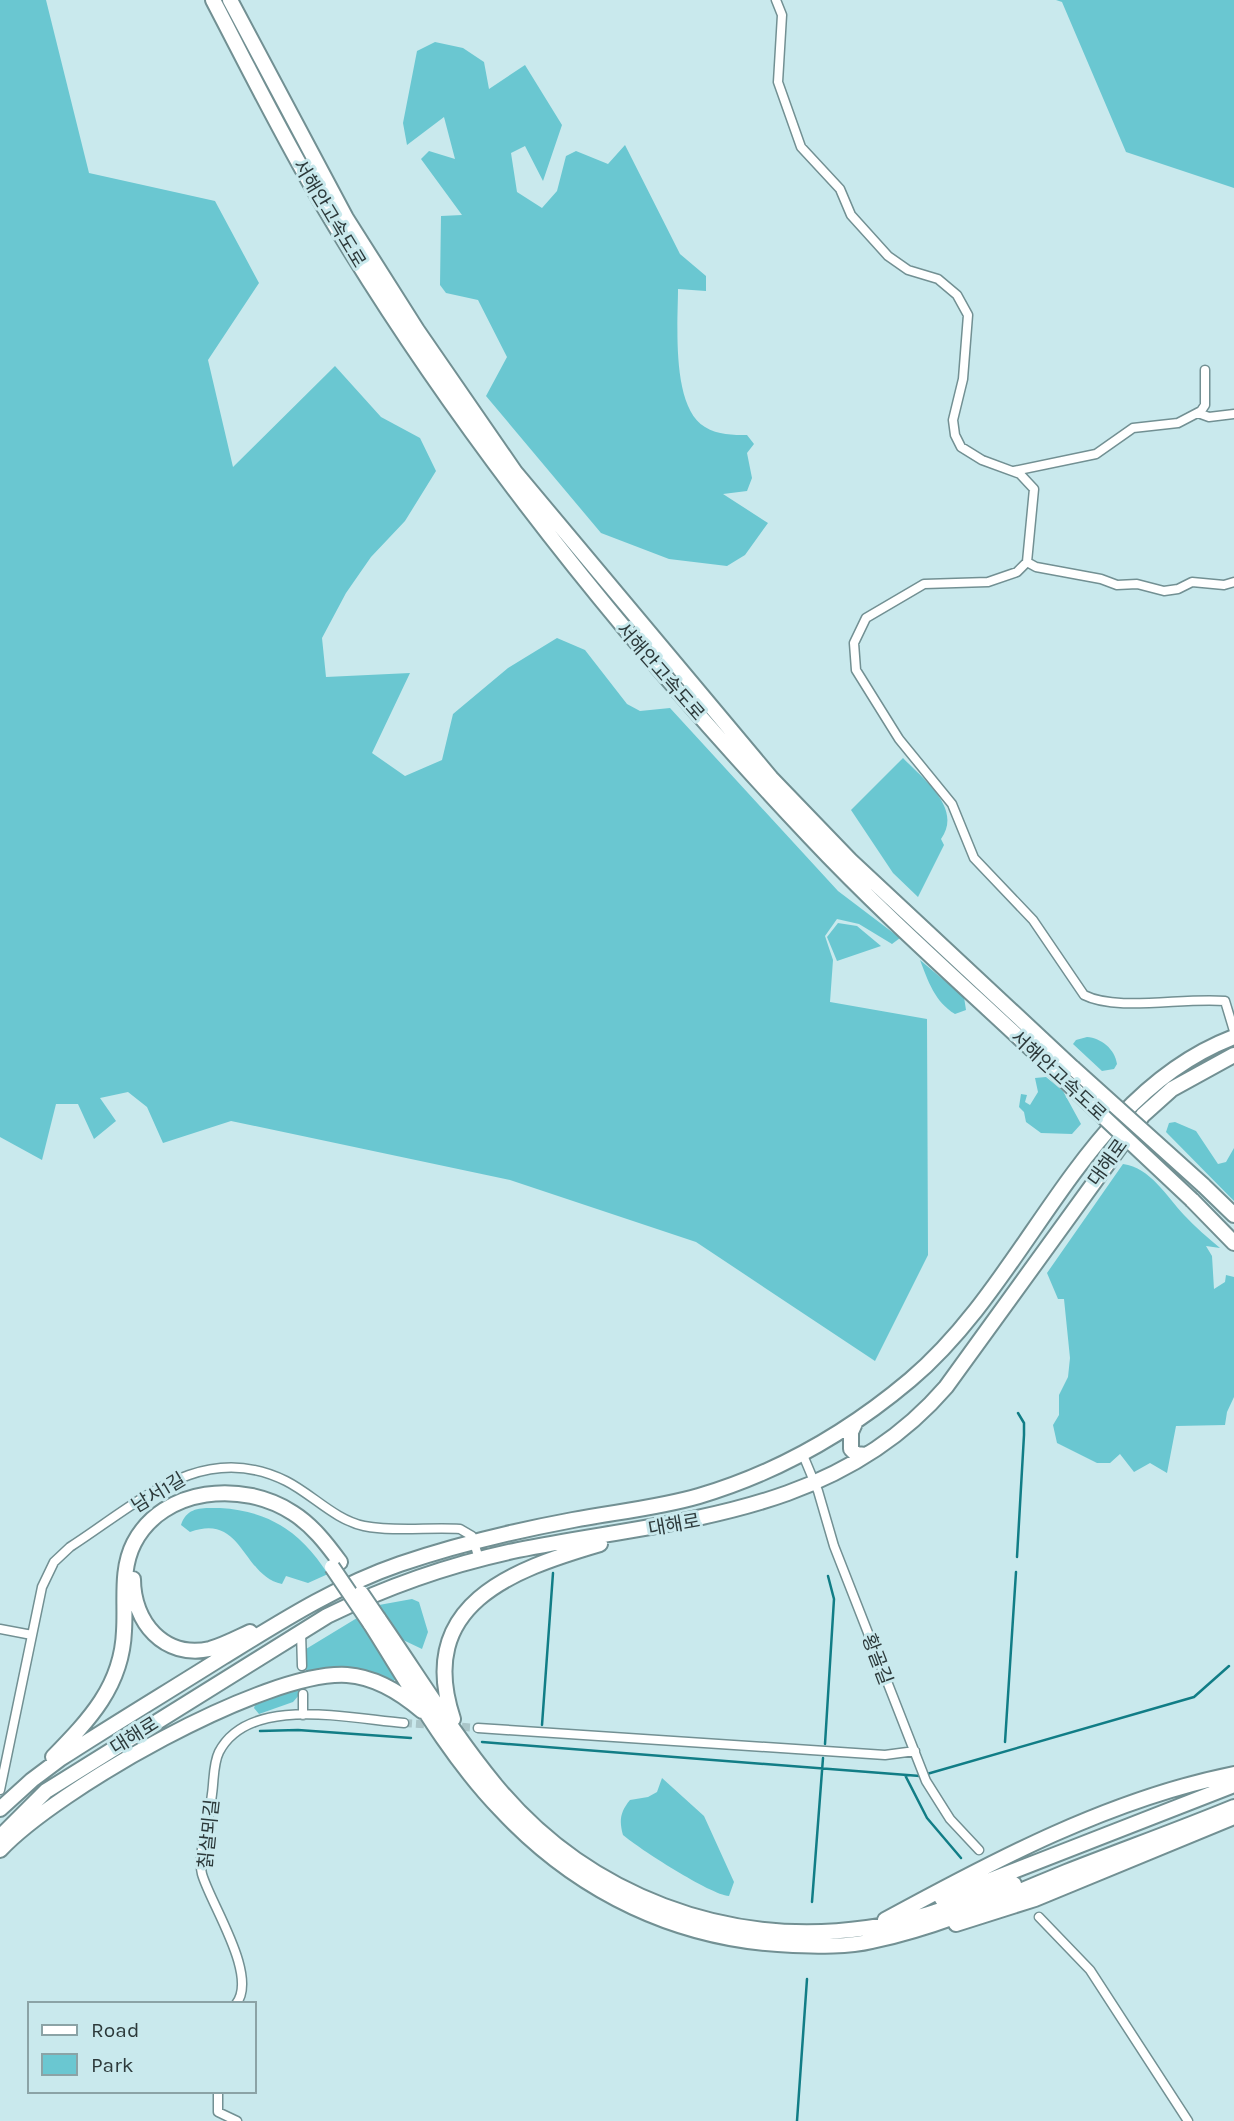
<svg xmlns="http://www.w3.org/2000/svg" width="1234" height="2121" viewBox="0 0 1234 2121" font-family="Karla,'Noto Sans KR',sans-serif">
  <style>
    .green { fill: #6ac7d1 }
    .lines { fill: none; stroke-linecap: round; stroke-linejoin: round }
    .stream { stroke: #117d86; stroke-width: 2.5 }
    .street-tunnel { stroke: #aac6c9; stroke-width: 8; stroke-dasharray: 8 4; stroke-linecap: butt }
    .street-casing { stroke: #729093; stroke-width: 11 }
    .highway-casing { stroke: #729093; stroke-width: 18 }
    .street { stroke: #fff; stroke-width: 8 }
    .highway { stroke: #fff; stroke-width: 14 }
    .highway-bridge-casing { stroke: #729093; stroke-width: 18; stroke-linecap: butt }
    .highway-bridge { stroke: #fff; stroke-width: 14 }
    .labels { text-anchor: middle; stroke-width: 6; stroke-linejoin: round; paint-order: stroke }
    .street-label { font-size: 19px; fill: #2d3a3b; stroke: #c9e9ed }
  </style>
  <rect width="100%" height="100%" fill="#c9e9ed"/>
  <path class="green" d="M0 0H46L89 173 215 201 259 283 208 360 233 467 335 366 381 417 420 438 436 471 405 521 371 557 346 593 322 638 326 677 410 673 372 753 405 776 442 760 453 714 508 668 557 638 585 650 627 704 640 711 670 708 838 891 900 938 892 944 859 924 837 919 825 936 833 960 830 1002 927 1019 928 1255 875 1361 696 1242 510 1180 231 1121 163 1143 147 1107 128 1092 100 1098 116 1121 94 1139 78 1104H56L42 1160 0 1137Z
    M1056 0H1234V188L1126 152 1062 2Z
    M435 42 463 48 484 62 489 89 525 65 562 125 543 181 525 146 511 153 517 192 542 208 557 191 566 156 576 151 608 164 625 145 680 254 706 276V291L678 289C678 323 671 407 705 427 718 435 733 435 747 435L754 444 747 453 752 478 747 491 723 494 768 523 745 555 727 566 669 559 601 533 486 396 507 357 478 300 446 293 440 285 441 216 462 215 421 159 429 151 455 159 444 117 407 145 403 123 417 51Z
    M903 758C923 779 963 808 941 839L944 845 918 897 893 873 851 810Z
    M838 923 857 926 881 946 837 961 827 937Z
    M920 960 964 997 966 1010 955 1014C935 1002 928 981 920 960Z
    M1087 1037C1101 1038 1115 1049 1117 1064L1114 1069 1102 1071 1073 1044 1076 1040Z
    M1046 1077 1063 1091 1081 1124 1072 1134 1041 1133 1026 1122 1024 1112 1019 1107 1021 1094 1027 1095 1025 1102 1030 1105 1038 1092 1035 1078Z
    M1175 1122 1196 1131 1218 1164 1226 1162 1234 1148V1201L1166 1132 1169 1123Z
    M1123 1164C1151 1168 1166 1196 1184 1215 1195 1227 1208 1238 1220 1248L1206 1246 1212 1256 1214 1289 1225 1282 1226 1275 1234 1277V1397L1227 1412 1225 1425 1176 1426 1167 1473 1150 1463 1134 1472 1120 1454 1110 1463H1097L1057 1443 1053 1425 1059 1415V1395L1068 1377 1070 1358 1064 1299H1058L1047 1273Z
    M220 1508C271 1511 301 1533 328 1574L308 1583 286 1576 282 1584C242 1576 243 1512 190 1532L181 1525C187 1506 203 1508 220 1508Z
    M412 1599 419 1602 428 1632 422 1649 401 1639 379 1605Z
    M357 1618 390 1665 396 1679 392 1682C363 1674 335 1662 306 1672V1649Z
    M300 1687V1694L293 1702 259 1714 254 1708 255 1705Z
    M662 1778 704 1816 734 1882 729 1896C711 1895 638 1848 623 1835 619 1821 620 1812 630 1800L648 1797 657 1792Z"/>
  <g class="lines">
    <path class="stream" d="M1017 1557 1024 1435V1423L1018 1413
      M542 1725 553 1573
      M260 1731 298 1730 411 1738
      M482 1742 920 1776 1194 1697 1229 1666
      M1005 1742 1016 1572
      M825 1744 834 1599 828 1576
      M905 1775 927 1818 961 1858
      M812 1902 823 1758
      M797 2121 807 1979"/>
    <path class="street-tunnel" d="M404 1723 433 1725
      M450 1726 478 1728"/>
    <g class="street-casing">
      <path id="street" d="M776 0 782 15 778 82 801 147 840 189 851 215 888 256 908 270 938 279 957 295 968 315 963 379 953 420 955 435 961 447 982 460 1020 474 1034 489 1027 562 1017 572 988 582 924 584 866 618 854 643 856 670 899 739 952 804 974 858 1033 920 1084 995C1117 1012 1184 997 1225 1001L1234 1031
        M1198 413 1209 417 1234 414
        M1014 471 1096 454 1133 428 1178 423 1201 411 1205 405V370
        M1027 562 1036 567 1101 579 1117 585 1137 584 1164 591 1178 589 1192 582 1224 585 1234 582
        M803 1455 818 1491 834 1546 926 1781 950 1819 979 1850
        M0 1629 32 1635
        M301 1632 302 1666
        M303 1715V1694
        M478 1728 885 1755 915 1751
        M0 1790 42 1587 54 1562 70 1547C137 1504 202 1439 286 1481 312 1494 335 1520 364 1526 395 1532 429 1527 460 1529L472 1536 479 1559
        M1039 1917 1090 1970 1188 2121
        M236 2004C259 1976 210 1903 202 1874 197 1855 210 1815 212 1794 214 1781 213 1764 219 1752 249 1694 352 1719 404 1723
        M218 2091V2112L237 2121"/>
    </g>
    <g class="highway-casing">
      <path id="highway" d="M213 0C248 67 282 136 321 202 457 433 627 643 810 837 889 921 978 998 1061 1077
        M230 0 346 218 417 330 515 472 771 778 850 860 1073 1068
        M1203 1185 1234 1215
        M1192 1200 1234 1243
        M856 1421 851 1432V1449L856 1454 866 1455
        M133 1579C133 1622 164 1659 210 1649 224 1645 237 1638 250 1632
        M378 1618C417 1674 453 1734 497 1787 588 1896 727 1948 867 1928 918 1921 966 1901 1014 1884
        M370 1623C410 1686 448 1755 500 1809 578 1893 679 1941 793 1945 820 1946 847 1947 872 1941 939 1927 1003 1898 1066 1872 1122 1850 1178 1830 1234 1807
        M453 1719C415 1605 511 1570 600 1544
        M53 1757C89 1720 122 1686 124 1631 126 1602 120 1570 134 1543 163 1487 243 1480 293 1513 312 1525 326 1543 340 1562
        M0 1809 32 1780 60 1759C114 1724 169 1691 223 1657 280 1622 336 1586 400 1564 456 1545 514 1531 573 1520 615 1512 658 1508 699 1496 777 1473 847 1433 910 1380 1031 1278 1080 1096 1234 1037
        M0 1837 46 1791 327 1616C388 1586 451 1564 518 1550 673 1519 834 1517 946 1387L1143 1115 1172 1089 1234 1055
        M0 1850C56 1790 265 1670 347 1675 375 1677 401 1693 422 1711
        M942 1899 1234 1785
        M885 1920C995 1860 1110 1799 1234 1774
        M956 1924 1035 1899 1234 1817"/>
    </g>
    <use href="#street" class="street"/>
    <use href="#highway" class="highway"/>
    <g class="highway-bridge-casing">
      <path id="highway-bridge" d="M1073 1068 1203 1185
        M1061 1077 1192 1200
        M332 1567 370 1623
        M361 1593 378 1618"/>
    </g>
    <use href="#highway-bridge" class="highway-bridge"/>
  </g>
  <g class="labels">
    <g class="street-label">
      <text transform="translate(330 213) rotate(59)" y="7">서해안고속도로</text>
      <text transform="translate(661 671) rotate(49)" y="7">서해안고속도로</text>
      <text transform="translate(1059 1075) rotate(43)" y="7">서해안고속도로</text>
      <text transform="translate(1107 1162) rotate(-54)" y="7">대해로</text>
      <text transform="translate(158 1492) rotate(-31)" y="7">남서1길</text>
      <text transform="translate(674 1524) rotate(-10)" y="7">대해로</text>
      <text transform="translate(878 1659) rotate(69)" y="7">황골길</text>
      <text transform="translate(134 1735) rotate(-32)" y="7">대해로</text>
      <text transform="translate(208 1834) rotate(-84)" y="7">칡살뫼길</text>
    </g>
  </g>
  <rect x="28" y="2002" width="228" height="91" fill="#c9e9ed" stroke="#8ba3a6" stroke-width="2"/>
  <rect x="42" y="2025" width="35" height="10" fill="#ffffff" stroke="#8ba3a6" stroke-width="2"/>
  <text x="91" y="2037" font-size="21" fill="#2d3a3b">Road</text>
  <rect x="42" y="2054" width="35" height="21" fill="#6ac7d1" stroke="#8ba3a6" stroke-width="2"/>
  <text x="91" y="2072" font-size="21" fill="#2d3a3b">Park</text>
</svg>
